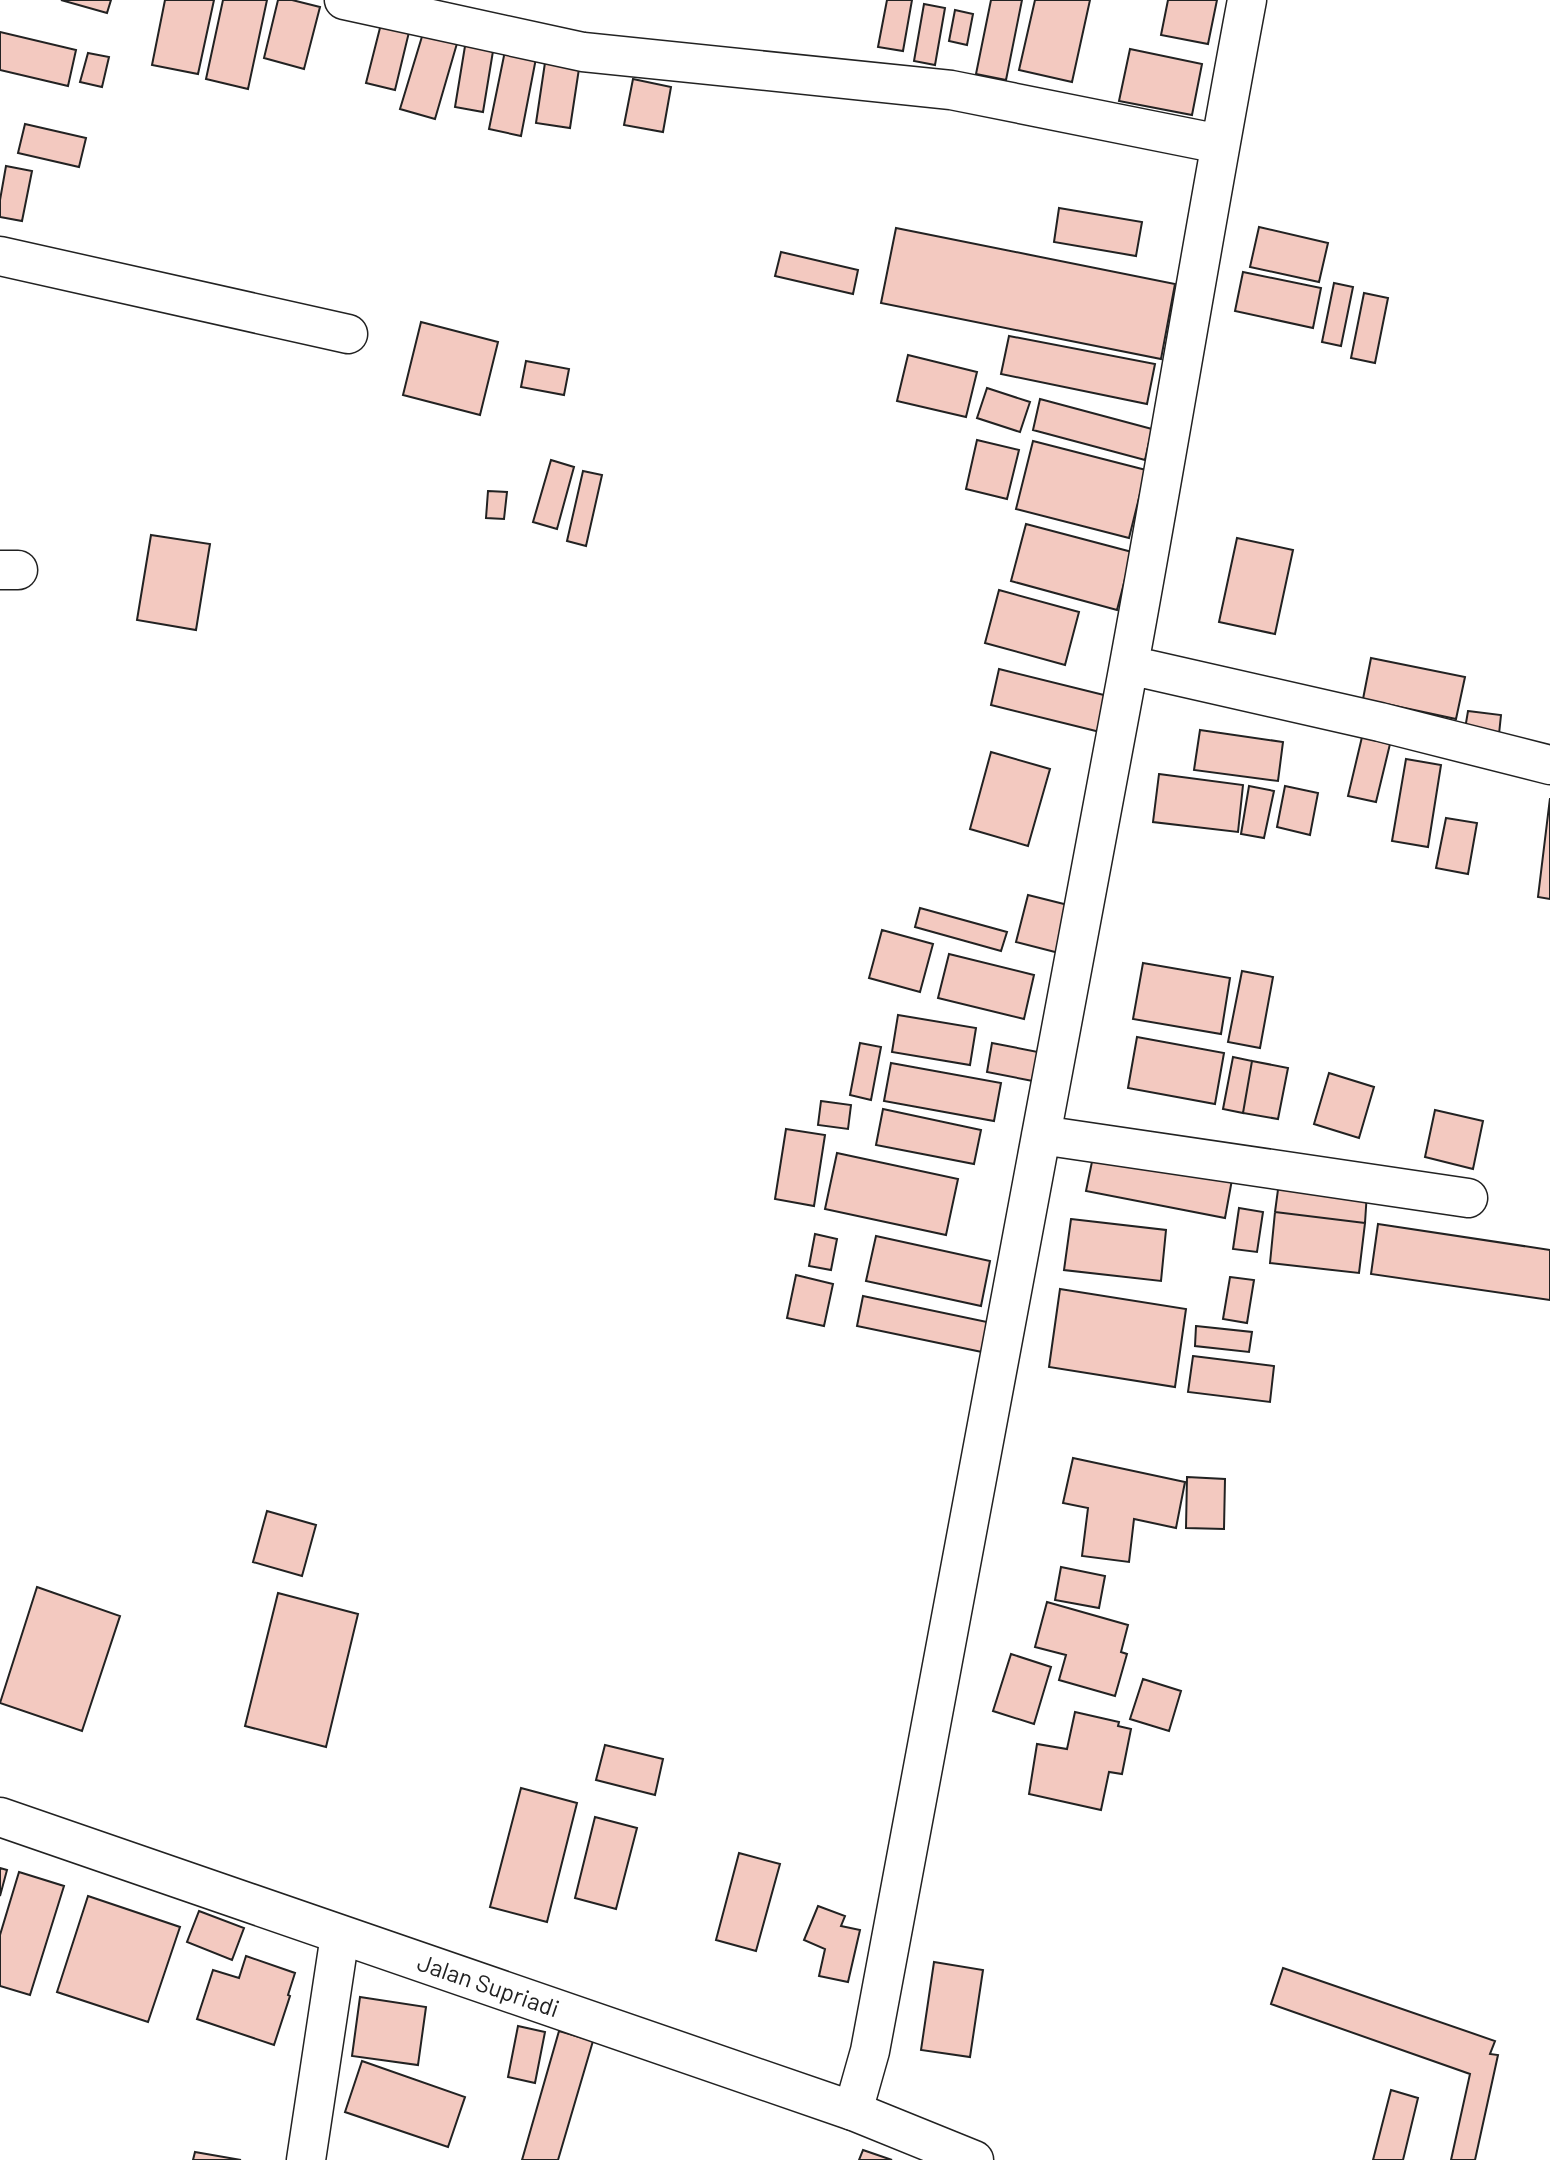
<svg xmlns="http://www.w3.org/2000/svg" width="1550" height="2160" viewBox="0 0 1550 2160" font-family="Barlow,sans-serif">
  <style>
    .building { fill: #f3c9c0; stroke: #222; stroke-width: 2 }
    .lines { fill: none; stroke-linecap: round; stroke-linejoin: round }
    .minor-casing { stroke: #222; stroke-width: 41 }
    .major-casing { stroke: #222; stroke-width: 41 }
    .minor { stroke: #fff; stroke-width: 38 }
    .major { stroke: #fff; stroke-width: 38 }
    .labels { text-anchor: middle; stroke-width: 5; stroke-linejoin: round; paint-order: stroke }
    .street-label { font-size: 24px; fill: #222; stroke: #fff }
  </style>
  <rect width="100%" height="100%" fill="#fff"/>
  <path class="building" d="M61 0H111L107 13Z
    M165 0H214L198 74 152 65Z
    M223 0H267L248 89 206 79Z
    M278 0H292L320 7 304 69 264 58Z
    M887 0H912L903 51 878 47Z
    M991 0H1022L1006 80 976 74Z
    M1035 0H1090L1072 82 1019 70Z
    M1168 0H1217L1208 44 1161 35Z
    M924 4 945 8 935 65 914 61Z
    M955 10 973 14 967 45 949 41Z
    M382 20 410 28 395 90 366 83Z
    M424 30 458 40 435 119 400 109Z
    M0 32 76 50 68 86 0 70Z
    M466 40 494 45 483 112 455 107Z
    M506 46 537 53 521 136 489 129Z
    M1130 49 1202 64 1192 115 1119 101Z
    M88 53 109 57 102 87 80 82Z
    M546 56 580 62 570 128 536 123Z
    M633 79 671 87 663 132 624 125Z
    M25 124 86 138 79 167 18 153Z
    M6 166 32 171 22 221 0 217V200Z
    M1059 208 1142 222 1136 256 1054 242Z
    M1259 227 1328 243 1319 282 1250 267Z
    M896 228 1175 284 1161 359 881 303Z
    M781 252 858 270 853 294 775 276Z
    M1243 272 1321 288 1313 328 1235 311Z
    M1334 283 1353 287 1341 346 1322 342Z
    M1364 293 1388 298 1375 363 1351 358Z
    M421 322 498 342 480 415 403 395Z
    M1009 336 1155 364 1147 404 1001 374Z
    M908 355 977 372 966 417 897 401Z
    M526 361 569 369 564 395 521 387Z
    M987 388 1030 402 1020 432 977 418Z
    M1040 399 1152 429 1145 460 1033 430Z
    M977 440 1019 450 1007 499 966 489Z
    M1033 441 1146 470 1129 538 1016 509Z
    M551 460 574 467 557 529 533 522Z
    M583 471 602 475 586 546 567 541Z
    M488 491 507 492 504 519 486 518Z
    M1026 524 1132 552 1117 610 1011 581Z
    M151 535 210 544 196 630 137 620Z
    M1237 538 1293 550 1275 634 1219 622Z
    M999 590 1079 612 1065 665 985 643Z
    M1371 658 1465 677 1456 719 1363 699Z
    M999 669 1108 696 1100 732 991 705Z
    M1468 711 1501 715 1499 734 1465 729Z
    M1200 730 1283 742 1278 781 1194 770Z
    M1362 737 1390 744 1376 802 1348 796Z
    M991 752 1050 769 1028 846 970 829Z
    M1406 759 1441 765 1428 847 1392 841Z
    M1159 774 1243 785 1238 832 1153 822Z
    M1249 786 1274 791 1264 838 1241 834Z
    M1285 786 1318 793 1310 835 1277 827Z
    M1550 798V899L1538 897Z
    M1446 818 1477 823 1468 874 1436 868Z
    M1028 895 1072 906 1059 953 1016 942Z
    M920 908 1007 932 1001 951 915 927Z
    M882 930 933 944 920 992 869 978Z
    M949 954 1034 975 1024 1019 938 998Z
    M1143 963 1230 978 1221 1034 1133 1019Z
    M1242 971 1273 977 1260 1048 1228 1042Z
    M898 1015 976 1028 970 1065 892 1052Z
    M1137 1037 1224 1053 1215 1104 1128 1088Z
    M860 1043 881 1047 871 1100 850 1095Z
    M992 1043 1043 1053 1038 1082 987 1072Z
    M1233 1057 1252 1061 1243 1113 1223 1109Z
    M1252 1061 1288 1068 1278 1119 1243 1113Z
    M891 1063 1001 1083 994 1121 884 1101Z
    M1329 1073 1374 1087 1359 1138 1314 1124Z
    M821 1101 851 1105 848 1129 818 1125Z
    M883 1109 981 1130 974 1164 876 1145Z
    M1435 1110 1483 1121 1473 1169 1425 1157Z
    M786 1129 825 1135 814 1206 775 1199Z
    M1095 1147 1233 1174 1225 1218 1086 1191Z
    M837 1153 958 1179 946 1235 825 1209Z
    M1279 1182 1367 1192 1365 1223 1275 1212Z
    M1239 1208 1263 1212 1257 1252 1233 1249Z
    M1275 1212 1365 1223 1359 1273 1270 1263Z
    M1071 1219 1166 1230 1161 1281 1064 1270Z
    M1378 1224 1550 1250V1300L1371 1274Z
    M815 1234 837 1239 831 1270 809 1266Z
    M876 1236 990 1261 981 1306 866 1281Z
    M796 1275 833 1284 824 1326 787 1318Z
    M1230 1277 1254 1280 1247 1323 1223 1319Z
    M1060 1289 1186 1309 1175 1387 1049 1367Z
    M863 1296 987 1322 982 1352 857 1326Z
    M1196 1326 1252 1332 1249 1352 1195 1346Z
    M1193 1356 1274 1366 1270 1402 1188 1392Z
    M1073 1458 1185 1482 1176 1528 1134 1519 1129 1562 1082 1556 1088 1508 1063 1503Z
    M1187 1477 1225 1479 1224 1529 1186 1528Z
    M267 1511 316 1525 302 1576 253 1562Z
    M1061 1567 1105 1576 1099 1608 1055 1600Z
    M37 1587 120 1616 82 1731 0 1703Z
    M278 1593 358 1614 326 1747 245 1726Z
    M1047 1602 1128 1625 1121 1652 1127 1654 1115 1696 1059 1680 1066 1655 1035 1647Z
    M1011 1654 1051 1667 1034 1724 993 1711Z
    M1143 1679 1181 1691 1169 1731 1130 1719Z
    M1075 1712 1119 1722 1118 1726 1131 1729 1122 1774 1109 1772 1101 1810 1029 1794 1037 1744 1067 1749Z
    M605 1745 663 1759 655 1795 596 1780Z
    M521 1788 577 1803 547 1922 490 1907Z
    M595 1817 637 1828 616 1909 575 1898Z
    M739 1853 780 1864 756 1951 716 1940Z
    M0 1868 7 1870 0 1896Z
    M19 1872 64 1886 30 1995 0 1986V1935Z
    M88 1896 180 1927 148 2022 57 1992Z
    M818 1906 845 1916 841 1926 860 1930 848 1982 819 1976 825 1949 804 1940Z
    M199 1911 244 1928 232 1960 187 1942Z
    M246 1956 295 1973 288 1995 290 1996 274 2045 197 2019 213 1970 239 1978Z
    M934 1962 983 1970 970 2057 921 2050Z
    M1283 1968 1495 2041 1490 2054 1498 2055 1475 2160H1451L1470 2074 1271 2004Z
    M360 1997 426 2007 418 2065 352 2056Z
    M518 2026 545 2032 535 2083 508 2077Z
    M559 2031 593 2041 558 2160H522Z
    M362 2061 465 2097 448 2147 345 2112Z
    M1391 2090 1418 2098 1403 2160H1373Z
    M863 2150 892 2160H859Z
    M195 2152 241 2160H193Z"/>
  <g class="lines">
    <g class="minor-casing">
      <path id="minor" d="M344 0 583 52 951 90 1220 144
        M0 256 348 334
        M0 570H18
        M1129 665 1380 722 1550 765
        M1041 1135 1468 1198
        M853 2111 870 2051C955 1591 1043 1131 1128 670 1169 447 1205 223 1247 0
        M306 2160 340 1935"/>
    </g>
    <g class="major-casing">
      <path id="major" d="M0 1817 853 2111 974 2160"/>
    </g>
    <use href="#minor" class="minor"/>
    <use href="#major" class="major"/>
  </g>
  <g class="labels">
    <g class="street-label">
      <text transform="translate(488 1986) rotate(19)" y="8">Jalan Supriadi</text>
    </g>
  </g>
</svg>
